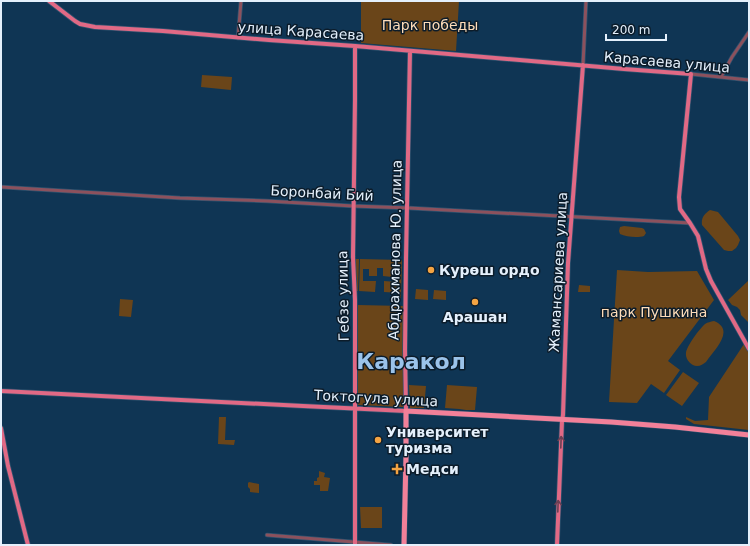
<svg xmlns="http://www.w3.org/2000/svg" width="750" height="546" viewBox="0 0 750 546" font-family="'DejaVu Sans',sans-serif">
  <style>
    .green { fill: #6a4519 }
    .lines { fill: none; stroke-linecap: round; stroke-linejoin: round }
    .minor-casing { stroke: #31536f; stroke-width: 4.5 }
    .major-casing { stroke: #31536f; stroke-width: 5.5 }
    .highway-casing { stroke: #31536f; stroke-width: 6 }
    .minor { stroke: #8c515d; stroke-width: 3 }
    .major { stroke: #e16985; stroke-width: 4 }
    .highway { stroke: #f28099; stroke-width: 5 }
    .oneway { stroke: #6c3f53 }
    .poi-dot { fill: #f4a443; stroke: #0c1c2a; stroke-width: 1.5 }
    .labels { text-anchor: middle; stroke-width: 3; stroke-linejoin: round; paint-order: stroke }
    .park-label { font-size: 14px; fill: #feddba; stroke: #0c1c2a }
    .street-label { font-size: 14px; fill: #e4f0fc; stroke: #0c1c2a }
    .poi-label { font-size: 14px; font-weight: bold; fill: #e4f0fc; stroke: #0c1c2a; text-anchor: start }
    .town-label { font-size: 22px; font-weight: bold; fill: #9bc3ea; stroke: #0c1c2a }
  </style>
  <rect width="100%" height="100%" fill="#0f3554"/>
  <path class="green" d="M361 1H459L456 51 361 43Z
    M202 75 232 77 231 90 201 87Z
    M710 210 718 212 738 236 740 240 738 245 736 248 732 251H728L724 250 702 225C701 218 704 214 710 210Z
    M624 226 642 228 644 229 646 233 644 236C638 238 626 237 620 234L619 231 620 227Z
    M355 259H359L358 291H357Z
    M360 259 402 260 401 298H400V293L384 292V281L397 282 398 271 392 270V277L383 276V268H377V276H369V269H363V281H376L375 292 359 291Z
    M617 270 648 272 697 271 714 300 668 361 680 370 664 393 651 384 637 403 609 402Z
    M749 280V323L741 315 740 310 737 307 732 305 728 300Z
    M579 285 590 286V292H578Z
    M416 289 428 290V300L415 299Z
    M434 290 446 291V300L433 299Z
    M120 299 133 300 131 317 119 316Z
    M358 305 404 306 403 407 358 405Z
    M714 321C736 330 714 350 706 362 703 364 701 366 697 366 691 366 685 359 686 353 686 347 700 328 705 324 708 322 710 322 714 321Z
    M744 344 749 353V430L694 424 686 419V417L695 421 708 420 709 397Z
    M683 372 699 383 682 406 666 395Z
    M409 385 426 386 424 408H410Z
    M447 385 477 387 475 410H466L459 409 445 408Z
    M219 417H226L225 440H235L234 445 218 444Z
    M319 471 325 473 324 477 330 478 328 491H320V485H314V481H317V478L319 477Z
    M249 482 259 484V493L250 492V489L248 487V483Z
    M360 507H382V528H361Z"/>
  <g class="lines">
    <g class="minor-casing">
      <path id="minor" d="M238 38 241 1
        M583 65 586 1
        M691 74 749 80
        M721 77 732 57 749 32
        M1 187 180 198 267 201 353 206 409 208 690 223
        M267 535 391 545"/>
    </g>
    <g class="major-casing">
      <path id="major" d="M49 1 75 21 80 24 95 27 163 31 269 40 355 46 624 69 691 74 679 197 680 209 690 223 698 236 706 269 711 281 749 349
        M355 46V100L353 257 355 300V545
        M1 391 303 406 406 411 405 350 406 258 410 51
        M1 428 8 466 28 545
        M557 545 562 421 563 415 568 263 583 65"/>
    </g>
    <g class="highway-casing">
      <path id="highway" d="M404 545 406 456V411L611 422 675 427 749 435"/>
    </g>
    <use href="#minor" class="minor"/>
    <use href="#major" class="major"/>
    <use href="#highway" class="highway"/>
  </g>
  <defs><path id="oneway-shaft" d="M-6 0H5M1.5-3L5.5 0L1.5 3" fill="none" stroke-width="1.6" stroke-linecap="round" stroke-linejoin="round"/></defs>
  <g class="oneway">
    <use href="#oneway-shaft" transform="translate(561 442) rotate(-88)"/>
    <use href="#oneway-shaft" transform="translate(558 506) rotate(-88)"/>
  </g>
  <g class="poi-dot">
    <circle cx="431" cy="270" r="4"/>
    <circle cx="475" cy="302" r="4"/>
    <circle cx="378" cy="440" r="4"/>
    <path d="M395 463h4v4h4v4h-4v4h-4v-4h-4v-4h4z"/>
  </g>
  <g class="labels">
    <g class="park-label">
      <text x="430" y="30">Парк победы</text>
      <text x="654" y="317">парк Пушкина</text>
    </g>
    <g class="street-label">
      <text transform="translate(301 31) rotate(4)" y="5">улица Карасаева</text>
      <text transform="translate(667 62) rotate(5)" y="5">Карасаева улица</text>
      <text transform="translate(322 193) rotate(3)" y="5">Боронбай Бий</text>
      <text transform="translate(395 250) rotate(-89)" y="5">Абдрахманова Ю. улица</text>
      <text transform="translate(558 272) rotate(-87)" y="5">Жамансариева улица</text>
      <text transform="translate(343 296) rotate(-91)" y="5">Гебзе улица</text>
      <text transform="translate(376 398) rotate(3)" y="5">Токтогула улица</text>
    </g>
    <g class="poi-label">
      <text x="439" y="275">Курөш ордо</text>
      <text x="475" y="322" text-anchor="middle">Арашан</text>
      <text x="386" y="437">Университет<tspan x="386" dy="16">туризма</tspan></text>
      <text x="406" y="474">Медси</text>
    </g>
    <g class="town-label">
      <text x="411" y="369">Каракол</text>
    </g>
  </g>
  <rect width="750" height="546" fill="none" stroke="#e4f0fc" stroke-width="4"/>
  <path d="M606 34v6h60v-6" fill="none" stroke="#e4f0fc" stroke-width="2"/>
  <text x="612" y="34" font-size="12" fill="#e4f0fc" stroke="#0c1c2a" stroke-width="3" paint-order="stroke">200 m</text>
</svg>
